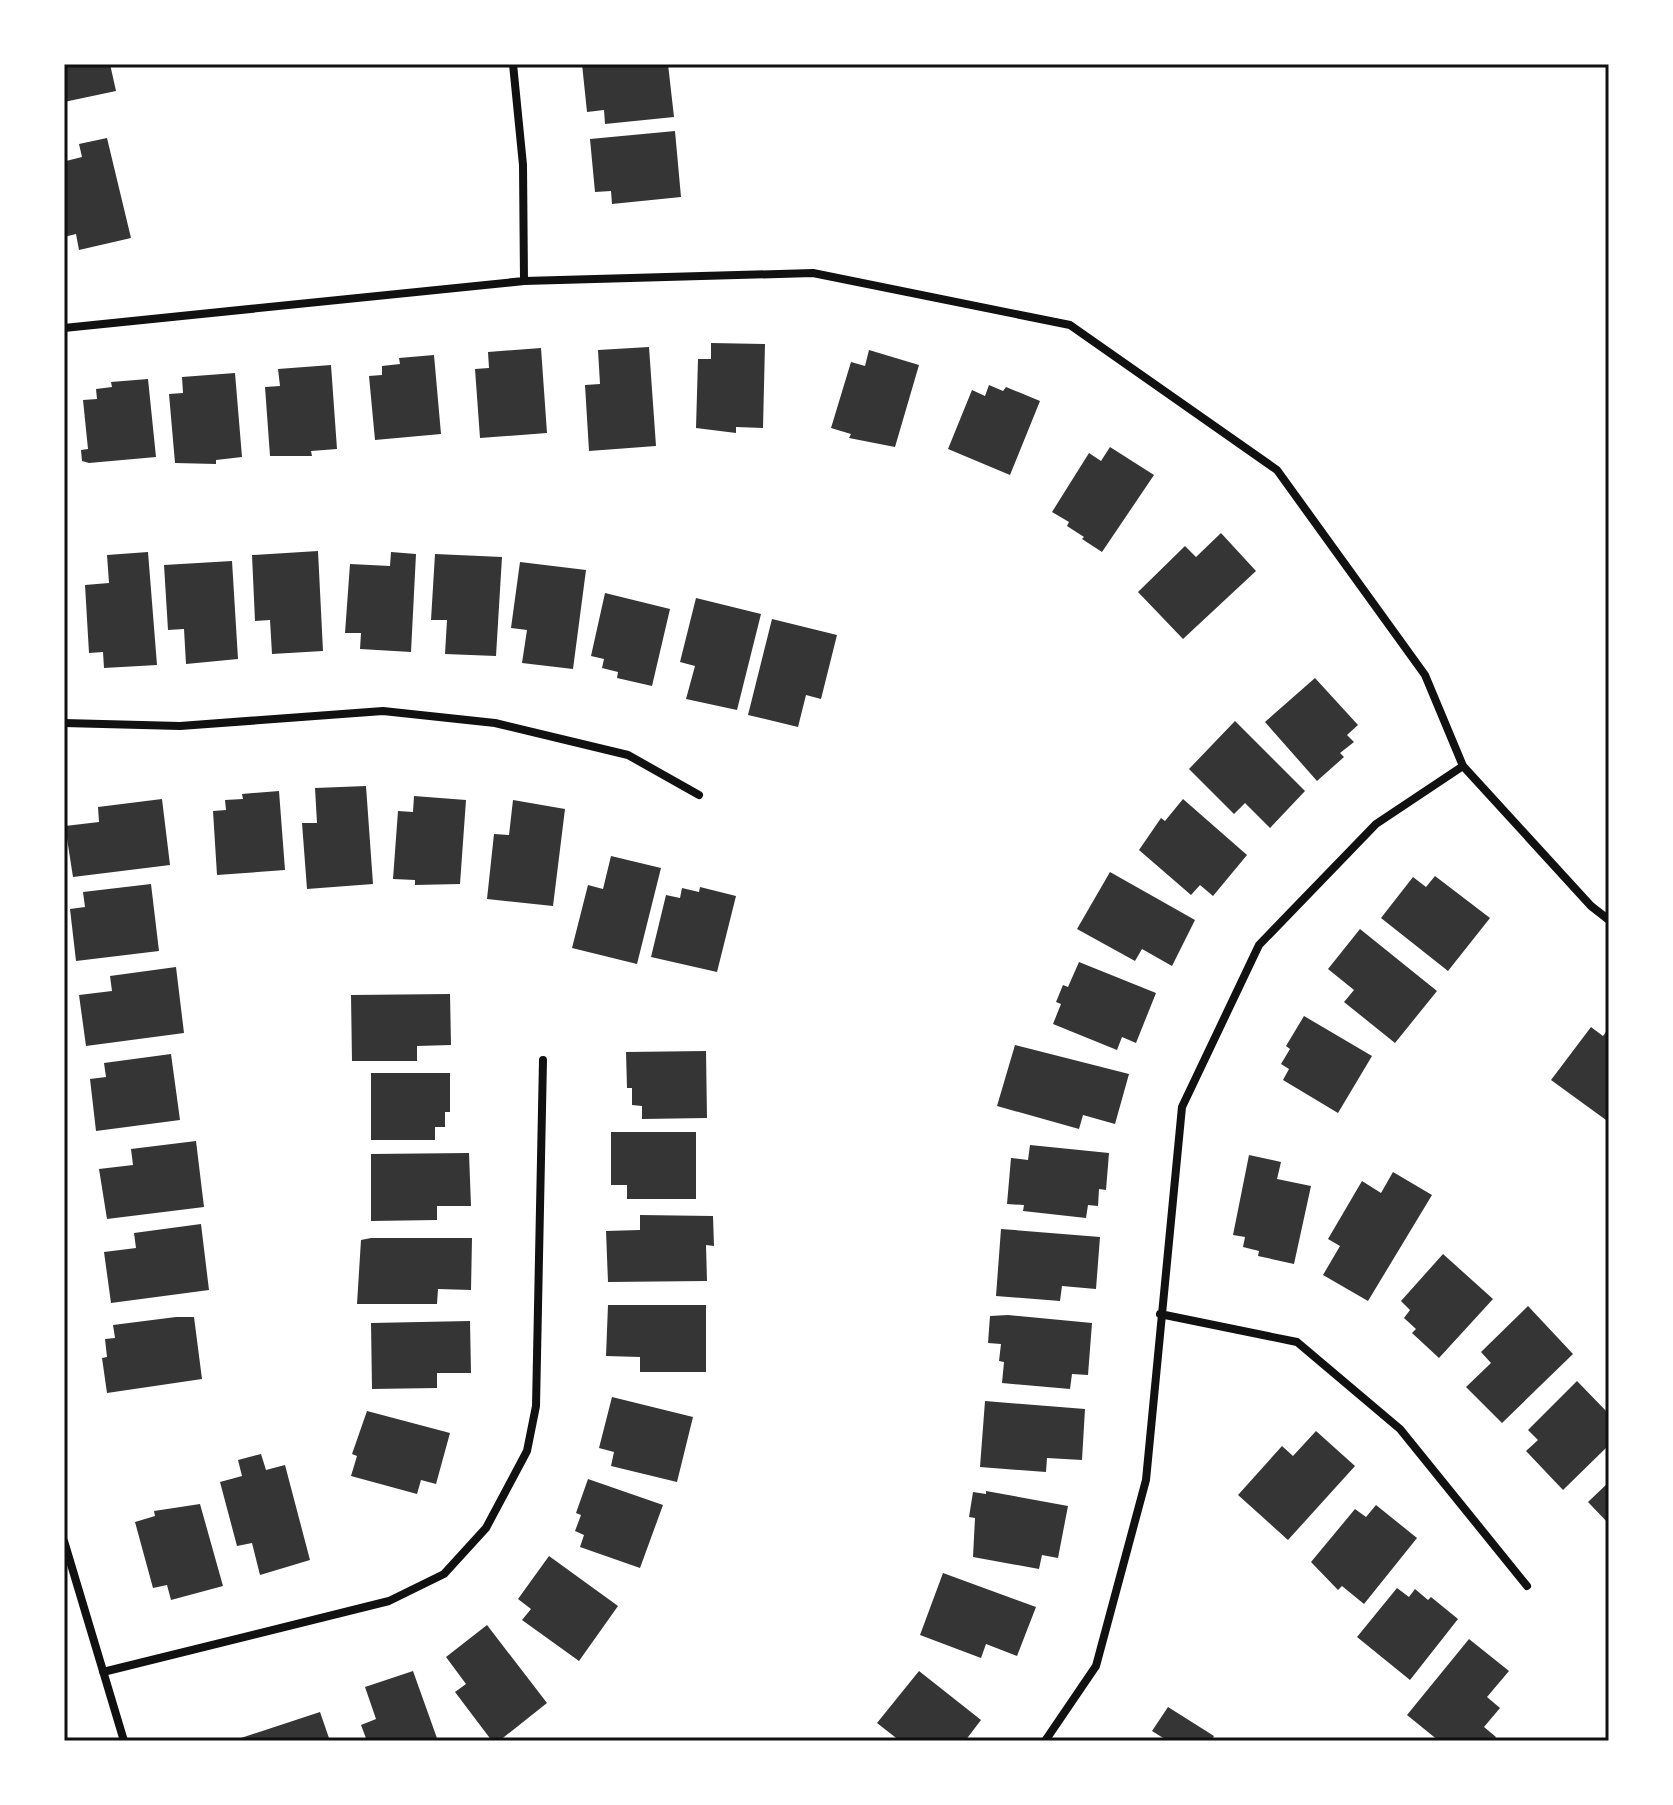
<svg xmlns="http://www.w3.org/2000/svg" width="1673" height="1805" viewBox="0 0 1673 1805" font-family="'Zilla Slab',serif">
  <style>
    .building { fill: #353535 }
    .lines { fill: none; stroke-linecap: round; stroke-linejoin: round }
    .minor { stroke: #111; stroke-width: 8 }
    .neatline { fill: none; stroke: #111; stroke-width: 3 }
  </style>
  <rect width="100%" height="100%" fill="#fff"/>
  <path class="building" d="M64 64H110L116 91 64 102Z
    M582 64H668L674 117 605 124 604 110 587 112Z
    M675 131 681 197 612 204 611 191 595 192 590 139Z
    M107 138 131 238 79 250 76 234 64 237V167L66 161 82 157 79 144Z
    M711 343 765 344 763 428 736 427V433L696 428 698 359H711Z
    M649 347 656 446 589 451 585 385 600 384 598 350Z
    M541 348 547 433 480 438 475 369 489 368 488 352Z
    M869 350 919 365 895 447 849 438 851 434 831 428 851 362 865 366Z
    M434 355 441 434 375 440 369 376 382 375V366L400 364 399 358Z
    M331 365 337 449 311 451 312 456H270L265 387 280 386 278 369Z
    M235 373 242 457 216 460V464L175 463 169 394 183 393 182 377Z
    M148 379 156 457 89 463 82 461 81 450 88 449 83 400 97 399 96 389 112 387 111 382Z
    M989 385 1003 391 1006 387 1040 401 1010 475 948 449 972 390 985 396Z
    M1110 447 1154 475 1102 552 1082 539 1084 537 1067 526 1069 522 1052 512 1089 453 1101 461Z
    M1221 533 1256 571 1183 639 1138 592 1185 546 1196 557Z
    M318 551 323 651 272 654 270 620 255 621 252 555Z
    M148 552 157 665 104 668 103 652 89 653 85 585 109 583 107 555Z
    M391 552 416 554 411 652 360 649 361 633H345L350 564 390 566Z
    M435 554 502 557 496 656 445 654 447 620H431Z
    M232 561 238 659 186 664 184 629 168 630 164 565Z
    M520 562 586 570 573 669 522 663 527 630 511 628Z
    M605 593 670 609 652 686 617 678 618 672 602 668 604 659 591 656Z
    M696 598 761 614 737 710 686 699 695 666 680 662Z
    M772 619 837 635 821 699 806 695 798 727 748 715Z
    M1315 678 1358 725 1347 735 1354 742 1340 753 1344 757 1317 781 1265 722Z
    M1235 721 1305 791 1270 828 1245 803 1234 814 1189 769Z
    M366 786 373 884 307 889 302 823H317L315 788Z
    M279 791 285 870 217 875 213 811 226 810 225 800 243 799 242 794Z
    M414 796 466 800 460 884 415 885V880L393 879 398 811 413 812Z
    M162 799 170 865 73 877 65 826 99 822 98 807Z
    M1183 799 1247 855 1213 896 1200 885 1191 895 1139 850 1161 818 1165 821Z
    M513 800 565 809 553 906 487 899 494 834 509 835Z
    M611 856 661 868 637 964 572 948 588 885 603 889Z
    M1110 872 1195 920 1172 966 1142 949 1135 961 1077 929Z
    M1435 876 1490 918 1448 971 1381 918 1413 877 1426 887Z
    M151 884 159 951 76 961 70 909 85 907 83 892Z
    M700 887 736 896 717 972 651 957 666 895 680 898 682 888 699 892Z
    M1360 929 1437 991 1395 1043 1344 1002 1354 990 1328 969Z
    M1079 962 1156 993 1136 1043 1122 1037 1117 1050 1053 1024 1061 1004 1056 1002 1063 985 1068 987Z
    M176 967 184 1033 86 1046 79 995 112 991 110 976Z
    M450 994 451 1045 417 1046V1061H352L351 995Z
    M1304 1016 1372 1056 1338 1113 1283 1080 1289 1069 1281 1064 1290 1049 1286 1046Z
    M1591 1027 1603 1036 1609 1028V1115L1606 1120 1551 1080Z
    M1015 1045 1129 1074 1115 1124 1083 1115 1079 1129 997 1106Z
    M706 1051 707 1118 642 1119V1106L632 1105V1088H627L626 1052Z
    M171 1054 180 1120 96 1131 90 1079 106 1077 104 1063Z
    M371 1073H450V1112H445V1127H435V1140H371Z
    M611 1132H696V1199H627V1185H611Z
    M196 1141 204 1207 107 1219 99 1169 133 1165 131 1149Z
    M1030 1145 1109 1153 1106 1190 1099 1189 1098 1206 1088 1205 1086 1218 1023 1211 1024 1205 1007 1204 1011 1158 1028 1160Z
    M469 1153 471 1206H437V1220L371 1221V1154Z
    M1249 1155 1281 1162 1277 1179 1311 1186 1294 1264 1258 1256 1259 1251 1243 1247 1245 1237 1233 1235Z
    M1393 1172 1432 1195 1368 1301 1323 1275 1340 1246 1328 1239 1362 1181 1381 1193Z
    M640 1215 713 1216 714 1246 706 1245 707 1281 608 1282 606 1231 640 1230Z
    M201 1224 209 1290 111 1303 104 1252 136 1248 134 1233Z
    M1001 1229 1100 1237 1096 1289 1062 1286 1060 1301 996 1296Z
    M371 1238H472L471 1290 438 1289 437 1304H357L361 1240Z
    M1443 1254 1493 1299 1439 1358 1412 1333 1416 1329 1404 1318 1410 1310 1401 1301Z
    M608 1305H706V1372H640V1357L606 1356Z
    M1528 1306 1573 1354 1502 1423 1466 1387 1491 1363 1481 1352Z
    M1008 1315 1092 1323 1088 1375 1072 1374 1070 1389 1002 1383 1004 1362 999 1361 1001 1344 988 1343 990 1316Z
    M176 1317H194L202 1379 107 1393 102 1358 107 1357 105 1339 115 1338 113 1325Z
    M470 1321 471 1373H437V1388L372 1389 371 1323Z
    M1577 1381 1609 1414V1445L1563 1490 1526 1451 1538 1440 1528 1430Z
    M612 1397 693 1417 677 1482 611 1466 614 1452 599 1448Z
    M985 1401 1085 1409 1082 1460 1047 1458 1046 1472 980 1467Z
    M367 1411 450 1433 436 1484 421 1480 417 1494 351 1476 357 1456 352 1454Z
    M1316 1431 1355 1466 1288 1540 1238 1495 1282 1446 1293 1456Z
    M261 1454 266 1470 285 1465 310 1560 260 1575 252 1543 237 1546 220 1482 242 1476 238 1460Z
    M588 1479 663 1505 640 1568 580 1547 584 1535 575 1531 581 1515 576 1513Z
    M1609 1482V1524L1588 1502Z
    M986 1491 1068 1506 1058 1558 1042 1555 1039 1569 973 1557 975 1518 969 1517 973 1492 986 1494Z
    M200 1504 223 1586 171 1600 167 1585 153 1588 135 1522 155 1516 154 1511Z
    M1376 1505 1417 1538 1364 1604 1342 1586 1338 1590 1311 1562 1355 1509 1366 1517Z
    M549 1556 618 1606 579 1661 522 1620 531 1609 518 1599Z
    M943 1573 1036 1607 1017 1656 986 1644 981 1658 920 1635Z
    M1397 1588 1409 1597 1415 1589 1428 1600 1431 1597 1458 1619 1410 1680 1357 1637Z
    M487 1625 547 1703 499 1741H492L455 1692 466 1684 446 1657Z
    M1469 1639 1509 1671 1487 1697 1500 1708 1484 1727 1496 1737 1493 1741H1439L1407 1715Z
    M413 1671 438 1741H367L361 1725 376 1719 365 1687Z
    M919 1671 981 1720 965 1741H900L877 1723Z
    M1168 1707 1214 1736 1211 1741H1168L1152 1731Z
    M320 1712 330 1741H242L241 1738Z"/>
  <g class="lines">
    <path class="minor" d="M513 64 523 165 524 281
      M64 328 524 281 813 273 1070 325 1277 470 1425 675 1463 766 1591 906 1609 920
      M64 723 180 726 383 711 495 723 628 755 699 795
      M1160 1314 1297 1342 1400 1429 1527 1586
      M64 1541 124 1741
      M103 1672 389 1601 444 1574 486 1528 527 1451 536 1406 543 1060
      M1045 1741 1096 1666 1146 1480 1182 1107 1259 945 1376 824 1463 766"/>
  </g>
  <rect width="1673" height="1805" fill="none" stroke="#ffffff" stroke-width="132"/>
  <rect x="66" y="66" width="1541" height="1673" class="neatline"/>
</svg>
